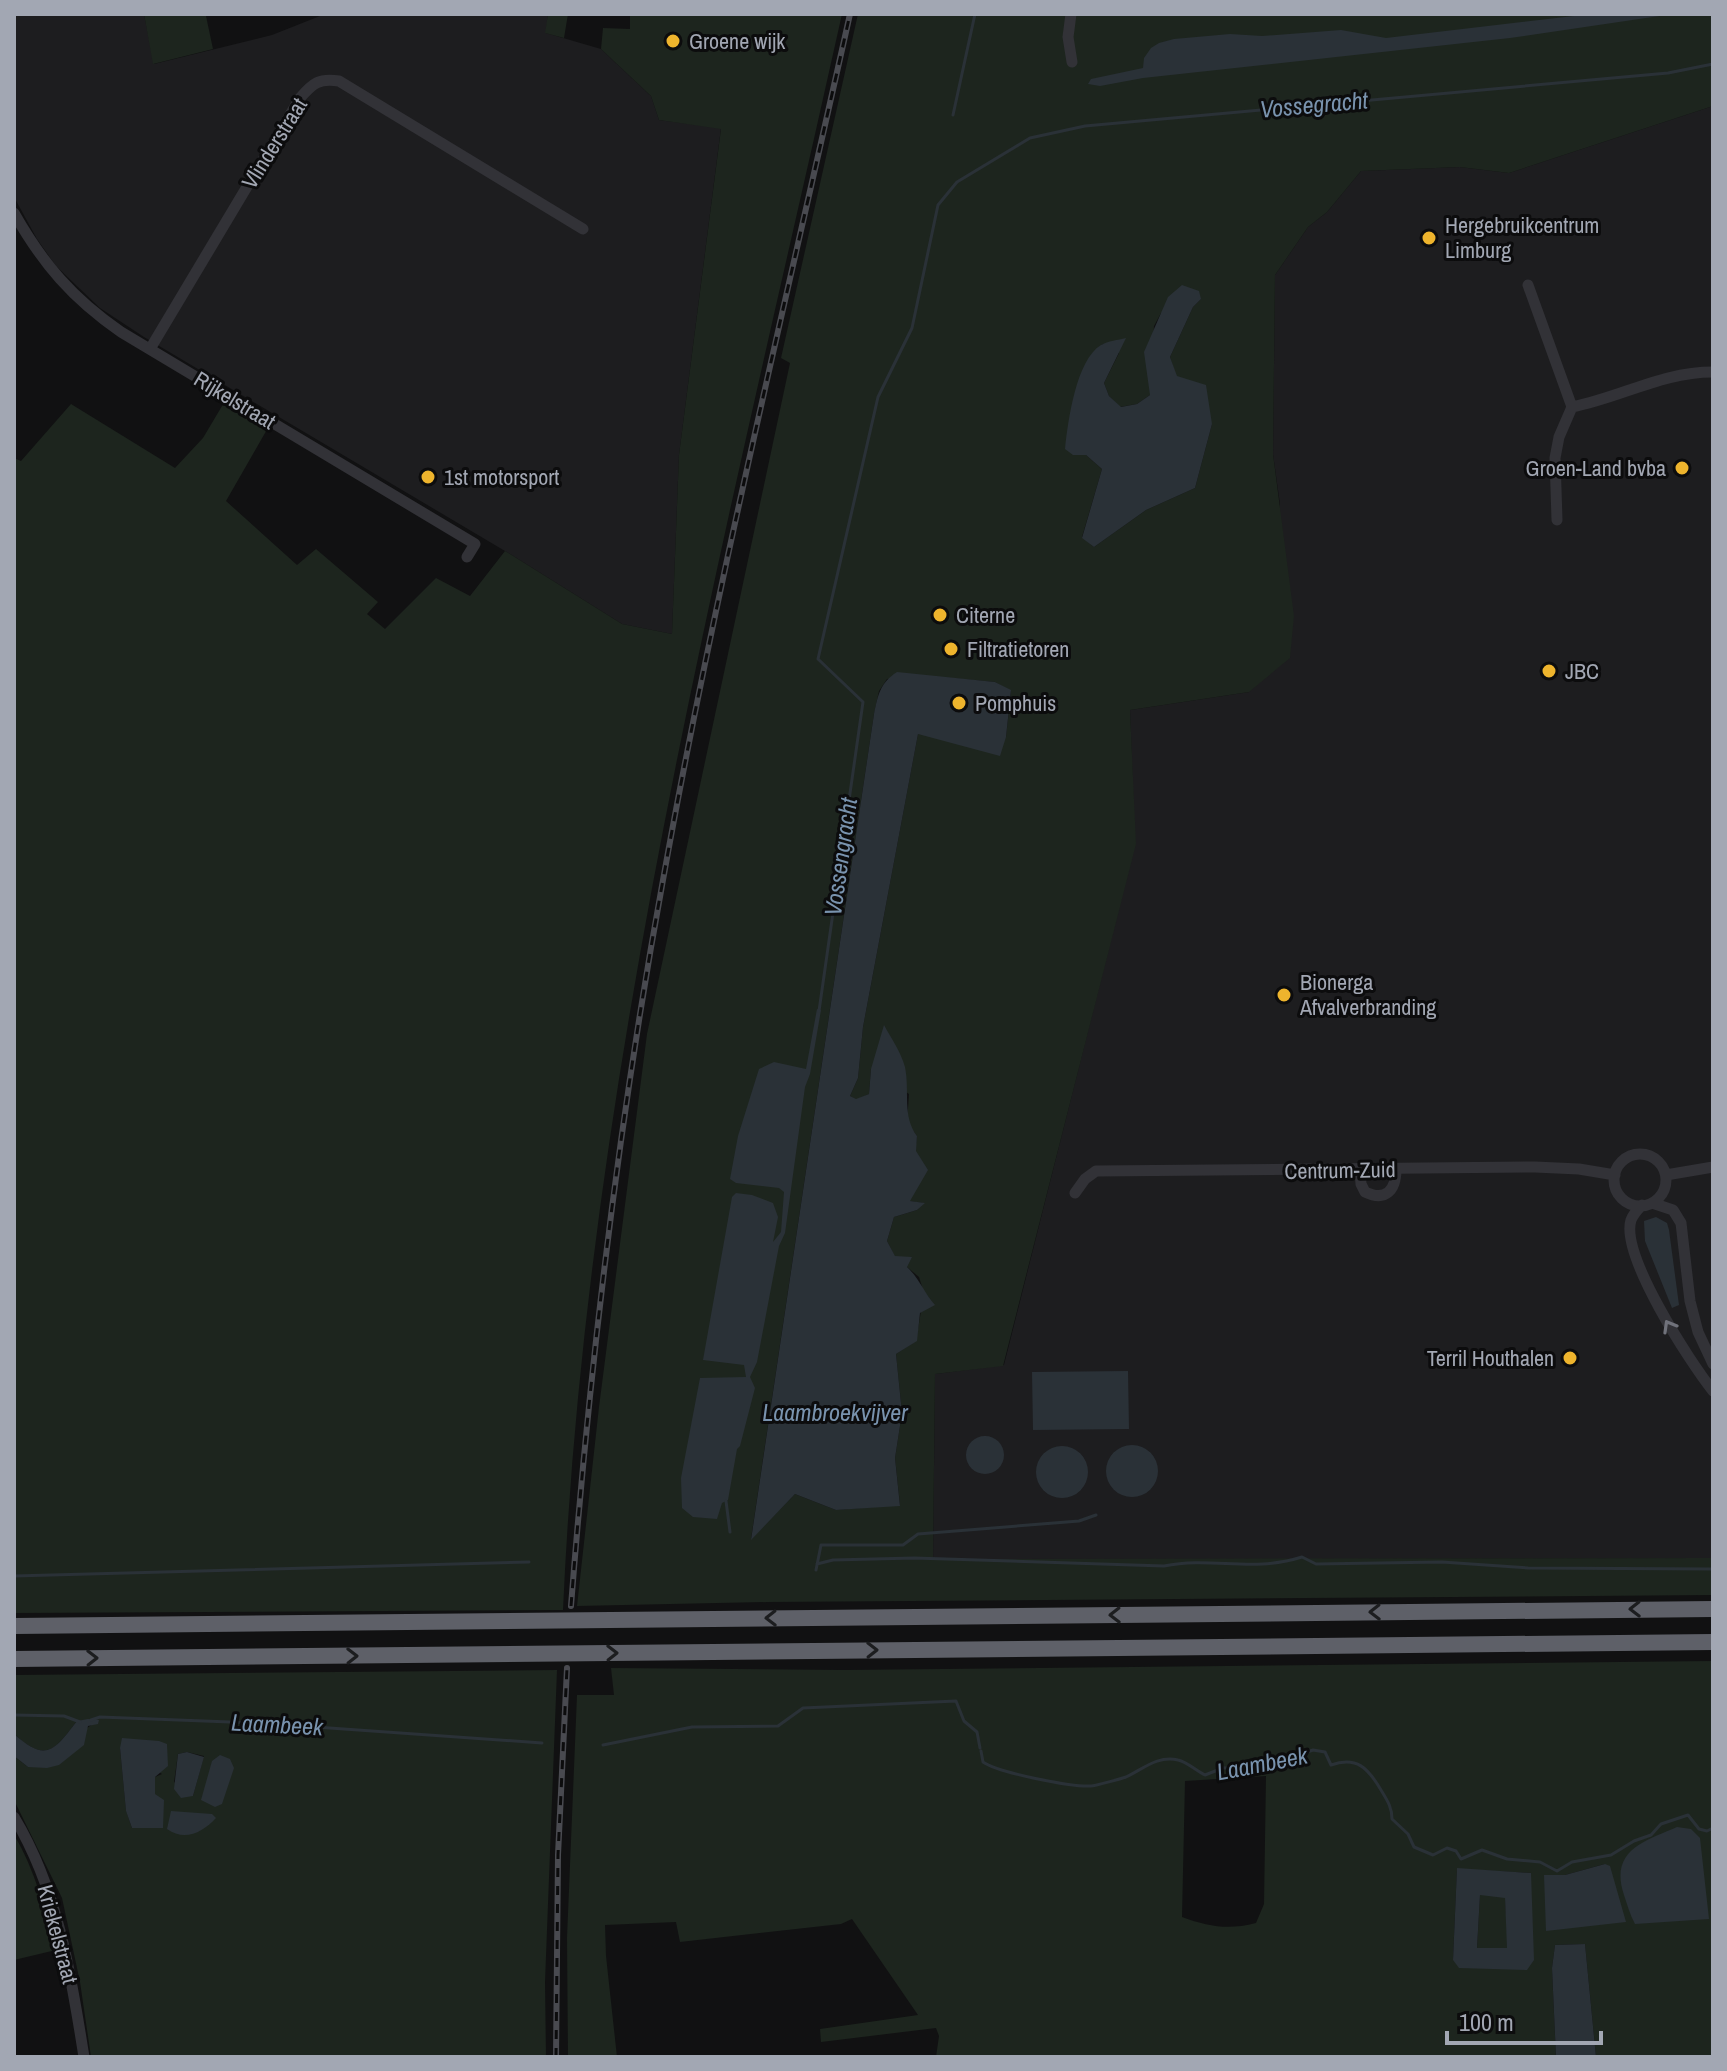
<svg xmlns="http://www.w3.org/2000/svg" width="1727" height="2071" viewBox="0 0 1727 2071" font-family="'Archivo Narrow',sans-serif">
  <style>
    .built { fill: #1d1d1f }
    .green { fill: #1d251e; fill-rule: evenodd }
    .water { fill: #2a3137; fill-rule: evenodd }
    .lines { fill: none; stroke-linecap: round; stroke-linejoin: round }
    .stream { stroke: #2a3137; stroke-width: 3 }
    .minor { stroke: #323237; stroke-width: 11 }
    .highway { stroke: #5e6068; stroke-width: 16 }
    .rail-casing { stroke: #494a50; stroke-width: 6 }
    .rail { stroke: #0c0c0d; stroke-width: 3; stroke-dasharray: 9; stroke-linecap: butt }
    .oneway { stroke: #70727b }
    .oneway2 { stroke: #1c1d1f }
    .poi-dot { fill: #eeb42d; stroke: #0c0c0d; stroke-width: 3 }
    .labels { text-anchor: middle; stroke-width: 6; stroke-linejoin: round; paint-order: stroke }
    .poi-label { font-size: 22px; fill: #a2a7b3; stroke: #0c0c0d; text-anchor: start }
    .street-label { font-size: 22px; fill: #a2a7b3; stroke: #0c0c0d }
    .water-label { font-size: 24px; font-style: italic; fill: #7993ae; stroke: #0c0c0d }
  </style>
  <rect width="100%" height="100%" fill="#111112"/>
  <path class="built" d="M14 14H144L154 64 272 35 320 16 548 14 546 33 601 49 651 96 659 120 721 128 679 455 672 634 622 624 505 551 144 337 100 308 56 266 37 239 14 197Z
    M1713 106V1558L933 1560 935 1374 1004 1365 1135 844 1130 710 1249 692 1280 504 1273 454 1275 275 1308 227 1327 212 1361 171 1460 167 1509 173Z"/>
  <path class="green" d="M144 14H212L206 16 213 49 153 64Z
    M548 14H568L564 38 545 33Z
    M630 14H842C725 541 587 1069 563 1610L14 1613V458L21 461 71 404 175 468 203 438 225 401 269 426 226 501 297 565 316 549 378 602 367 614 385 629 436 578 470 596 505 551 622 624 672 634 679 455 721 129 659 120 651 96 601 49 603 28 630 29Z
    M858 14H1713V106L1509 173 1460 167 1361 171 1327 212 1308 227 1275 275 1273 454 1294 616 1290 658 1249 692 1130 710 1136 844 1003 1366 935 1374 933 1559 1713 1558V1595L768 1602 577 1606 599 1407 647 1034 790 363 781 358ZM1201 299 1193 307 1170 357 1176 376 1212 424 1195 488 1146 510 1094 547 1082 537 1102 469 1086 455 1102 344 1119 353 1104 383 1109 396 1120 407 1137 404 1150 395 1154 326 1161 313ZM928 676 995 682 1011 691 1006 737 918 734 863 1027 858 1078 850 1096 856 1100 869 1094 871 1069 909 1094 907 1123 917 1136 909 1201 923 1203 917 1210 894 1217 887 1241 895 1257 919 1277 924 1293 916 1341 896 1354 902 1413 895 1458 900 1505 836 1510 795 1494 751 1539 874 714 879 691 887 679Z
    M1713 1661V2057H1596L1585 1944 1555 1945 1552 1968 1556 2057H936L939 2036 936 2028 821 2042 820 2029 918 2015 852 1919 841 1924 680 1942 676 1922 605 1925 606 1956 617 2057H568L567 1938 577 1695H614L611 1668 844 1670ZM1266 1776 1264 1904 1256 1923C1229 1930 1209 1927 1182 1917L1185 1781ZM1605 1864 1546 1931 1565 1875ZM1457 1869 1531 1873 1527 1970 1453 1960Z
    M557 1670 545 1982 546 2057H91L80 1982 62 1898 14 1800V1756L28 1767 99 1720 77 1721C54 1751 46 1763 14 1734V1675ZM120 1748 162 1774 155 1777V1794L132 1828 126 1810ZM187 1752 204 1756 193 1796 174 1782 178 1754Z
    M14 1835C35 1869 45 1911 56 1950L14 1960Z
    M1480 1894 1505 1897 1508 1948H1477Z"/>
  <path class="water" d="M1591 14H1696H1673L1510 38 1143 78 1100 86 1088 84 1091 79 1143 68 1144 58 1151 48 1159 43 1174 39 1230 34 1262 36 1341 30 1386 38Z
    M1182 285 1199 291 1201 299 1193 307 1170 357 1177 376 1206 385 1212 424 1195 488 1146 510 1094 547 1082 538 1102 469 1086 455H1073L1065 449C1068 421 1076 360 1101 345 1108 341 1118 340 1126 338L1104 383 1109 396 1121 407 1137 404 1150 395 1144 352 1168 297Z
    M897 672 995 682 1011 690 1006 737 1000 756 918 734 863 1027 858 1078 850 1096 856 1099 869 1094 871 1069 884 1025C891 1038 901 1052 905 1067 910 1092 902 1116 917 1136L916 1151 928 1170 910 1201 925 1203 917 1210 894 1217 887 1241 895 1256 912 1257 907 1267C920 1279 924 1293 935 1305L920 1313 917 1341 896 1354 902 1413 895 1458 900 1506 836 1510 795 1494 751 1540 874 714C878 695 880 683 897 672Z
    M817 1009 821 1010 810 1074 805 1087 785 1233 779 1246 757 1362 750 1377 755 1388 740 1446 737 1449 728 1500 722 1503 717 1519 693 1517 682 1508 681 1478 700 1378 746 1377 744 1365 703 1360 732 1197 736 1193 752 1195 773 1203 778 1217 773 1242 781 1232 784 1192 779 1188 736 1183 730 1179 738 1136 759 1069 774 1062 806 1069Z
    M1656 1217 1667 1223 1669 1230 1679 1305 1672 1308 1645 1241 1644 1221Z
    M1128 1371 1129 1429 1033 1430 1032 1372Z
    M966 1455a19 19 0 1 1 38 0a19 19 0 1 1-38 0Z
    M1106 1471a26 26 0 1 1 52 0a26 26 0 1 1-52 0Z
    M1036 1472a26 26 0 1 1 52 0a26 26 0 1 1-52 0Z
    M88 1719 99 1720 98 1724 88 1726 84 1745 59 1765 47 1768 28 1767 14 1756V1734C46 1762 53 1752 77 1721Z
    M122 1738 159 1741 167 1744 168 1766 155 1777V1794L164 1800 163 1828H132L126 1811 120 1748Z
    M187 1752 204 1757 193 1796 181 1798 174 1789 178 1754Z
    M220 1755 230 1759 234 1768 222 1804 215 1807 201 1800 212 1761Z
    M171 1811 212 1814 216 1818C203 1832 185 1842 167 1829Z
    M1677 1827 1691 1829 1700 1838 1709 1919 1635 1924C1630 1915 1627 1904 1624 1895 1609 1850 1645 1841 1677 1827Z
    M1605 1864 1610 1866 1626 1922 1546 1931 1544 1875H1565Z
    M1457 1868 1531 1873 1534 1960 1527 1970 1459 1968 1453 1960ZM1480 1895 1505 1898 1507 1948H1477Z
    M1585 1944 1596 2057H1556L1552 1968 1555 1945Z"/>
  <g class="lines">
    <path class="stream" d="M953 115 975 14
      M819 1011 863 702 818 659 878 397 912 328 938 205 957 182 1030 138 1085 126 1668 73 1713 64
      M726 1501 730 1532
      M817 1564 833 1560 914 1558 1164 1566C1213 1556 1251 1573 1302 1557L1316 1564 1442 1562 1528 1568 1713 1569
      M816 1570 821 1545H903L918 1534 1079 1521 1096 1515
      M14 1576 529 1562
      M14 1715 64 1716 80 1722
      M91 1720 100 1717 259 1723 542 1743
      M603 1745 692 1727 778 1726 803 1708 956 1701 964 1721 977 1732 980 1748
      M981 1751 983 1762C999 1773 1071 1787 1091 1786 1095 1786 1123 1778 1126 1777 1143 1769 1158 1755 1178 1760 1187 1762 1197 1771 1205 1775L1223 1768 1244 1767 1260 1761 1276 1763 1313 1750 1325 1752 1331 1765C1357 1756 1368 1768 1381 1790 1387 1800 1392 1807 1392 1819L1408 1834 1414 1847 1433 1855 1447 1848 1456 1851 1461 1859 1482 1850 1507 1859 1540 1862 1557 1871 1572 1862 1611 1855 1634 1841 1651 1835 1661 1824 1688 1815 1699 1829 1707 1831 1713 1828"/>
    <path class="minor" d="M1071 14 1068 37 1072 62
      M14 213C43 264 72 298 121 332L475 544 467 557
      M1528 285 1572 407
      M150 349 300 98C313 83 319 78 339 81L583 229
      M1557 520 1555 458 1559 437 1572 407C1622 397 1662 372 1713 372
      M1614 1180a26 26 0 1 1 52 0a26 26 0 1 1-52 0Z
      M1360 1170 1361 1184 1365 1192C1386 1202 1396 1190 1396 1169
      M1666 1175 1713 1167
      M1075 1193 1085 1179 1096 1171 1535 1167 1579 1169 1615 1175
      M1652 1203 1673 1210 1681 1223 1690 1301 1698 1332 1713 1364
      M1642 1205C1638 1209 1633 1215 1631 1220 1620 1255 1690 1362 1713 1391
      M14 1817C58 1890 71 1974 84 2057"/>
    <path class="highway" d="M14 1626 1713 1609
      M14 1659 1713 1642"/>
    <g class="rail-casing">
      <path id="rail" d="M571 1606C590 1362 619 1120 663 880 715 590 786 302 850 14
        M556 2057 558 1855 567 1668"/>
    </g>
    <use href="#rail" class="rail"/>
  </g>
  <defs><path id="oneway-chevron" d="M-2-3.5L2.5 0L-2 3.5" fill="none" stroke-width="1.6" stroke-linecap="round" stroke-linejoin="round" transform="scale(2)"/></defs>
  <use class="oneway" href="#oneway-chevron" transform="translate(1669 1326) rotate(-120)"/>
  <g class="oneway2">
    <use href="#oneway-chevron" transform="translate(1635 1609) rotate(179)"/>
    <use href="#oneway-chevron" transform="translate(1375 1612) rotate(179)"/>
    <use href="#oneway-chevron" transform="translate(1115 1615) rotate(179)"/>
    <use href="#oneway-chevron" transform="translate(771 1618) rotate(179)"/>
    <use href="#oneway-chevron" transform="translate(872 1650) rotate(-1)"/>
    <use href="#oneway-chevron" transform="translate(612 1653) rotate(-1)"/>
    <use href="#oneway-chevron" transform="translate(352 1656) rotate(-1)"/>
    <use href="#oneway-chevron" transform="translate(92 1658) rotate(-1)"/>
  </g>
  <g class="poi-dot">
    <circle cx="673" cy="41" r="8"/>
    <circle cx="1429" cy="238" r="8"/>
    <circle cx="1682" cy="468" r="8"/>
    <circle cx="428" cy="477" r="8"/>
    <circle cx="940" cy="615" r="8"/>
    <circle cx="951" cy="649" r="8"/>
    <circle cx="1549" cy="671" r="8"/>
    <circle cx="959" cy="703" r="8"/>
    <circle cx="1284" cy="995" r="8"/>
    <circle cx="1570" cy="1358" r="8"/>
  </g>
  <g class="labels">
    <g class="poi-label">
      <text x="689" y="49">Groene wijk</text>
      <text x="1445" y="233">Hergebruikcentrum<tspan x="1445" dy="25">Limburg</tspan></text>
      <text x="1666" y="476" text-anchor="end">Groen-Land bvba</text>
      <text x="444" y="485">1st motorsport</text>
      <text x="956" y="623">Citerne</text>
      <text x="967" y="657">Filtratietoren</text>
      <text x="1565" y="679">JBC</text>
      <text x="975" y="711">Pomphuis</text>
      <text x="1300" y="990">Bionerga<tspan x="1300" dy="25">Afvalverbranding</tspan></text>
      <text x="1554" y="1366" text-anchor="end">Terril Houthalen</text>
    </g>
    <g class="street-label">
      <text transform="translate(274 143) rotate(-58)" y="8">Vlinderstraat</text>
      <text transform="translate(235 400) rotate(31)" y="8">Rijkelstraat</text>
      <text transform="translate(1340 1170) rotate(-1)" y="8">Centrum-Zuid</text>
      <text transform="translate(58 1934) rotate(75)" y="8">Kriekelstraat</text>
    </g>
    <g class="water-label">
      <text transform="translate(1314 105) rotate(-5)" y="8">Vossegracht</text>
      <text transform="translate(841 857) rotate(-82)" y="8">Vossengracht</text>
      <text x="835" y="1421">Laambroekvijver</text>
      <text transform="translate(277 1725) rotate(3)" y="8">Laambeek</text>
      <text transform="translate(1262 1764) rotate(-11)" y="8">Laambeek</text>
    </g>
  </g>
  <rect width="1727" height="2071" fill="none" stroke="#a2a7b3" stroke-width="32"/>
  <path d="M1447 2031v12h154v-12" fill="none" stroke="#a2a7b3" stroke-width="4"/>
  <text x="1459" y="2031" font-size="24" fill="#a2a7b3" stroke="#0c0c0d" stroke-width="6" paint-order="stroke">100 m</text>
</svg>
